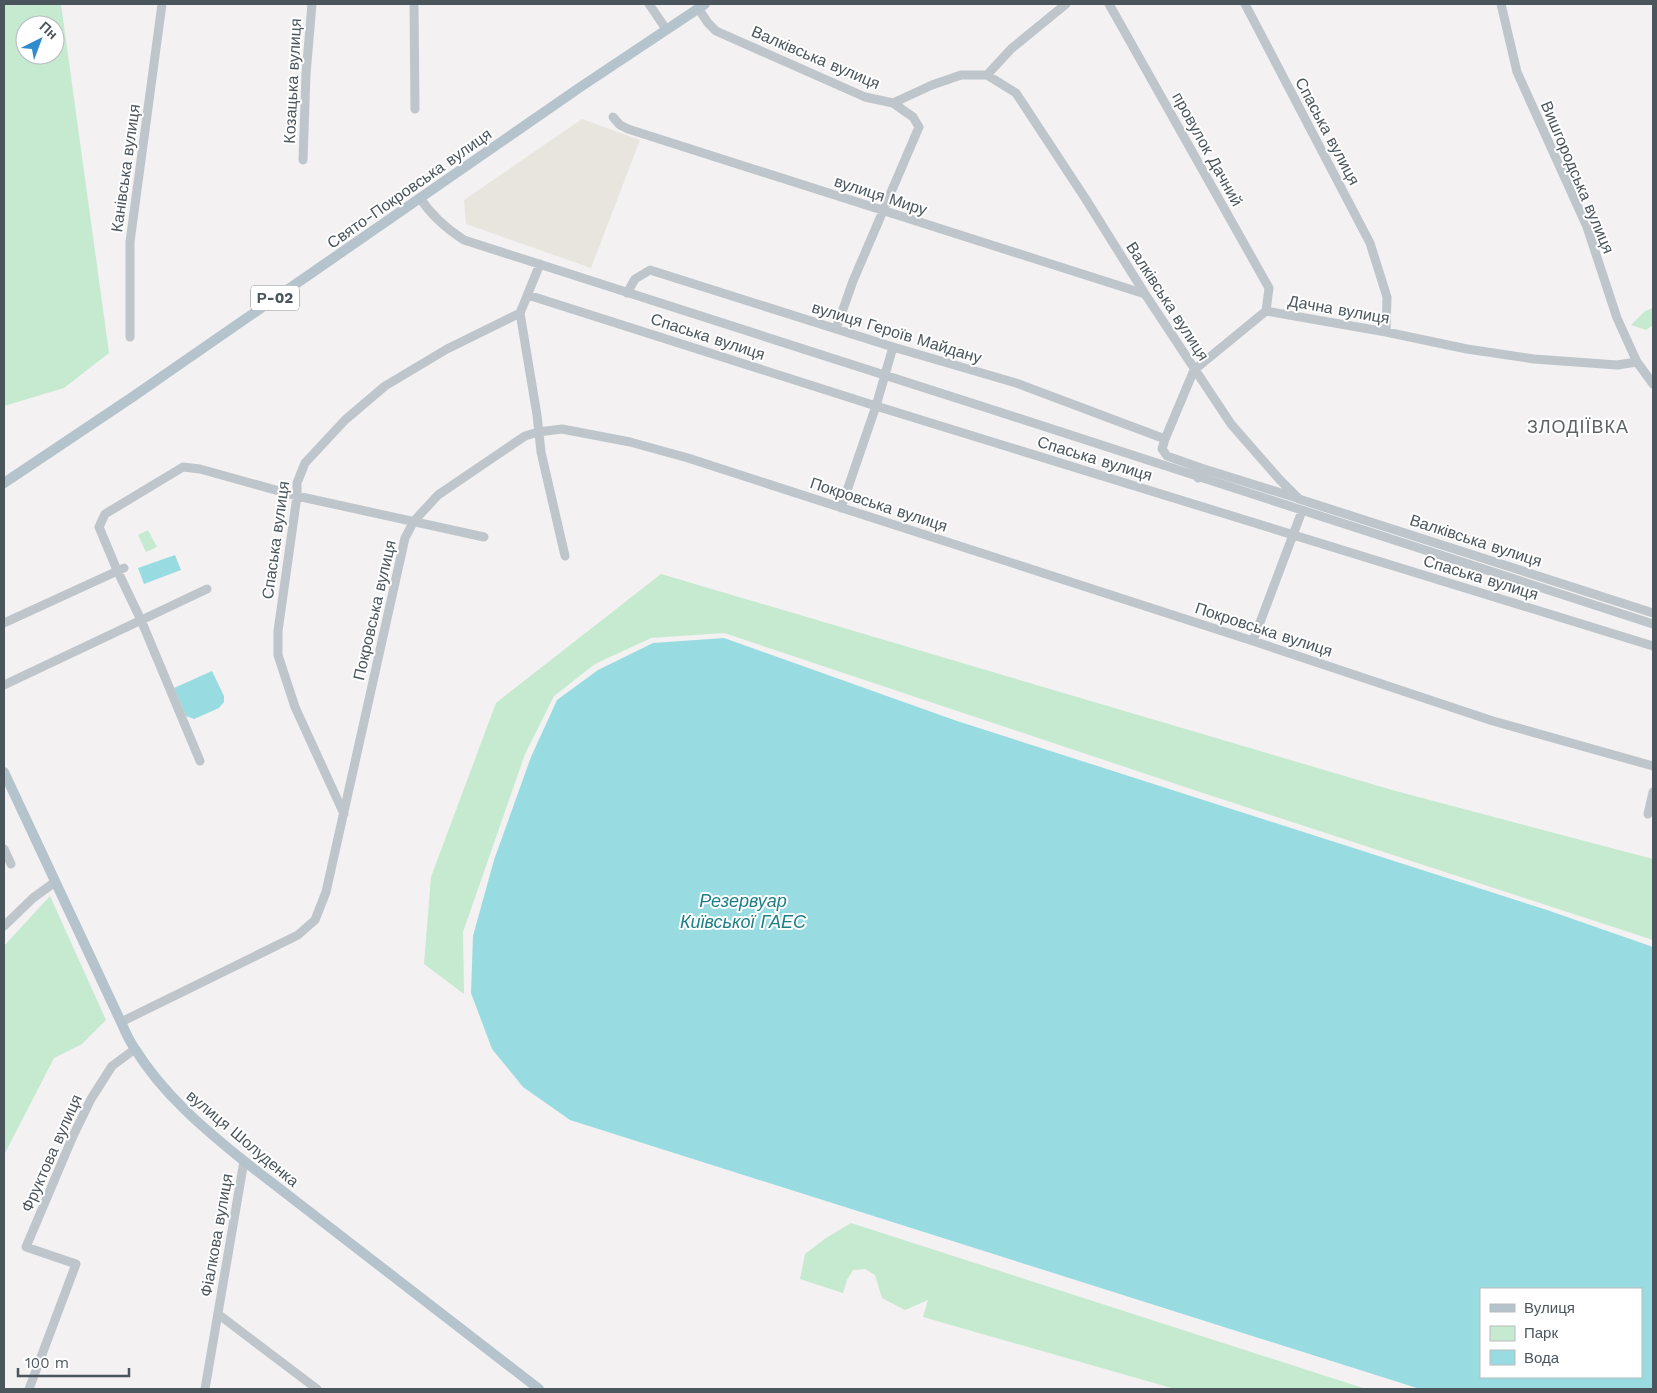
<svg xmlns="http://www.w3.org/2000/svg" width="1657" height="1393" viewBox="0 0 1657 1393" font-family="'Work Sans',sans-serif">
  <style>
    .commercial { fill: #e8e5de }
    .green { fill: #c5eacf; fill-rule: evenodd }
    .water { fill: #98dce2; fill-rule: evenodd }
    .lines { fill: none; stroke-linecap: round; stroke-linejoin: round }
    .minor { stroke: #bec6cb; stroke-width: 9 }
    .major { stroke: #b4c3cc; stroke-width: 10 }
    .labels { text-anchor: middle; stroke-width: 4; stroke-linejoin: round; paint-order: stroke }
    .shield { fill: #fff; stroke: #81898d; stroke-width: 1 }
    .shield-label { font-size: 15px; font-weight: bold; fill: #4b565c }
    .street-label { font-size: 16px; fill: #4b565c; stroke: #fff }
    .neighbourhood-label { font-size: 18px; letter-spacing: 1px; fill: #5e6265; stroke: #fff }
    .water-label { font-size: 18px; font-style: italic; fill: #1c7f86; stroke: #fff }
  </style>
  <rect width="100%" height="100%" fill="#f3f1f1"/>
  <path class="commercial" d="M582 119 640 140 591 268 466 224 464 200Z"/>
  <path class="green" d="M4 4H61L109 353 64 388 4 406ZM25 25H55V55H25Z
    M1653 308V325L1646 330 1631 325 1645 311Z
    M148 530 157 547 146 552 138 535Z
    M661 574 1392 790 1653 859V940L1200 792 724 633 651 638 595 664 554 696 525 754 463 932 464 994 424 964 431 877 496 703Z
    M50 896 106 1020 82 1044 54 1058 4 1155V946Z
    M851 1223 1366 1389H1175L923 1317 928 1300 905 1310 882 1298 875 1275 865 1269 853 1270 847 1280 843 1293 800 1279 805 1254 826 1238Z"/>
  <path class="water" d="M175 555 181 570 144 584 138 568Z
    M724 638 957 721 1547 910 1653 947V1389H1420L570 1120 523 1087 492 1049 471 993 473 936 494 860 531 757 557 700 598 670 653 643ZM1641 1289V1377H1481V1289Z
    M212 671 224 696V702L219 708 194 719 186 716 174 688Z"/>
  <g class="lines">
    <path class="minor" d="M414 4 415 109
      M649 4 666 29
      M1109 4 1269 288 1266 311
      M1245 4 1370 243 1387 297 1386 332
      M1501 4 1517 72 1587 227 1617 318 1637 362 1653 384
      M698 8 708 23 716 31 865 97 893 103 932 85 961 75H987L1016 93 1085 198 1145 294 1231 424 1280 480 1299 499 1653 613
      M987 75 1011 49 1066 4
      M613 117 620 125 628 129 1145 294
      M303 160 306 74 312 4
      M420 198C431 215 447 229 464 240 861 365 1257 497 1653 624
      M540 264 520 313 537 415 541 452 565 556
      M627 293 635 279 650 270 893 347 1016 383 1165 439
      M528 295 876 406 1653 646
      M836 329 853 281 919 127 913 117 893 103
      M130 337V242L162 4
      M1201 468 1297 498
      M1198 478 1201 468 1167 456 1162 449 1165 439 1194 370 1266 311 1386 332 1467 349 1534 359 1617 365 1637 362
      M841 508 876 406 893 347
      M4 623 124 568
      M1253 641 1302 511
      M4 685 207 589
      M200 761 141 620 117 570 99 527 105 514 183 467 200 469 297 496 484 537
      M344 814 295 707 278 655V631L297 496V483L305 463 345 420 385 386 447 349 520 313
      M1648 814 1653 792
      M4 849 11 864
      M4 926 33 898 55 882
      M121 1022 298 935 315 920 326 892 405 538 414 521 438 495 525 436 538 432 562 429 630 442 688 458 1253 641 1493 721 1653 766
      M218 1314 317 1389
      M29 1389 76 1264 26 1247 73 1136 91 1099 112 1066 135 1049
      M205 1389 244 1161"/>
    <path class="major" d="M4 483 131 398 579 88 705 4
      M4 772 121 1022C125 1031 129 1041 135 1049 163 1094 203 1128 244 1161L539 1389"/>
  </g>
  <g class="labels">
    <rect class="shield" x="251" y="285.5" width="48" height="25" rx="4"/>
    <g class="shield-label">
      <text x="275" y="303">Р-02</text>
    </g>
    <g class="street-label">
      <text transform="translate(816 57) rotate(23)" y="6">Валківська вулиця</text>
      <text transform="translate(292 81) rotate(-87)" y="6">Козацька вулиця</text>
      <text transform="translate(1328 131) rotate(62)" y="6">Спаська вулиця</text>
      <text transform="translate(1208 149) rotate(61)" y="6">провулок Дачний</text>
      <text transform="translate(125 168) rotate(-82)" y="6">Канівська вулиця</text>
      <text transform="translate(1578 177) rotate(67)" y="6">Вишгородська вулиця</text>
      <text transform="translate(409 188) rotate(-35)" y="6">Свято-Покровська вулиця</text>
      <text transform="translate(881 195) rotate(18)" y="6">вулиця Миру</text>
      <text transform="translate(1168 301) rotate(57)" y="6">Валківська вулиця</text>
      <text transform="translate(1339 309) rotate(10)" y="6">Дачна вулиця</text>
      <text transform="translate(897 332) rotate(17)" y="6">вулиця Героїв Майдану</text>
      <text transform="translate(708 336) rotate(18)" y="6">Спаська вулиця</text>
      <text transform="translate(1095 458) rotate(17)" y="6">Спаська вулиця</text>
      <text transform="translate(879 504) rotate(18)" y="6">Покровська вулиця</text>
      <text transform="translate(275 540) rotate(-82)" y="6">Спаська вулиця</text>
      <text transform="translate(1476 540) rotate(18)" y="6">Валківська вулиця</text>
      <text transform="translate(1481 577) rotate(17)" y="6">Спаська вулиця</text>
      <text transform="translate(374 610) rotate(-77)" y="6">Покровська вулиця</text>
      <text transform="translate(1264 629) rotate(18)" y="6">Покровська вулиця</text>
      <text transform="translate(243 1138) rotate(40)" y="6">вулиця Шолуденка</text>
      <text transform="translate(51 1153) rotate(-66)" y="6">Фруктова вулиця</text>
      <text transform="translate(216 1235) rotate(-80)" y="6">Фіалкова вулиця</text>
    </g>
    <g class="neighbourhood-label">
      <text x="1578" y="433">ЗЛОДІЇВКА</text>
    </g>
    <g class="water-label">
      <text x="743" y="907">Резервуар<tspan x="743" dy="21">Київської ГАЕС</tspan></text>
    </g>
  </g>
  <rect width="1657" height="1393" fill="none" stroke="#4b565c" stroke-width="10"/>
  <rect x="1480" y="1288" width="162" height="90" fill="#ffffff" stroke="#b7bbbe"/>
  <rect x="1490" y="1304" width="25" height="8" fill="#b4c3cc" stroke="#b7bbbe"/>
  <text x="1524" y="1313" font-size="15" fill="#4b565c">Вулиця</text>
  <rect x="1490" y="1326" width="25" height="15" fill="#c5eacf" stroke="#b7bbbe"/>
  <text x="1524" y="1338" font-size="15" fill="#4b565c">Парк</text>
  <rect x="1490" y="1350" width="25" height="15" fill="#98dce2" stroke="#b7bbbe"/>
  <text x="1524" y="1363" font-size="15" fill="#4b565c">Вода</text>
  <g transform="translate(40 40) rotate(42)"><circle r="24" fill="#ffffff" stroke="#b7bbbe"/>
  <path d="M0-4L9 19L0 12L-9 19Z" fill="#308ace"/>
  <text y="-8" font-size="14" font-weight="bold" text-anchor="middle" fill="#4b565c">Пн</text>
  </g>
  <path d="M18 1368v8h111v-8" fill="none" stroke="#4b565c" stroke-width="2.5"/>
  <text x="25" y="1368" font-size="15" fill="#4b565c" stroke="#ffffff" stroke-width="4" paint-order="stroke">100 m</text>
</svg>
